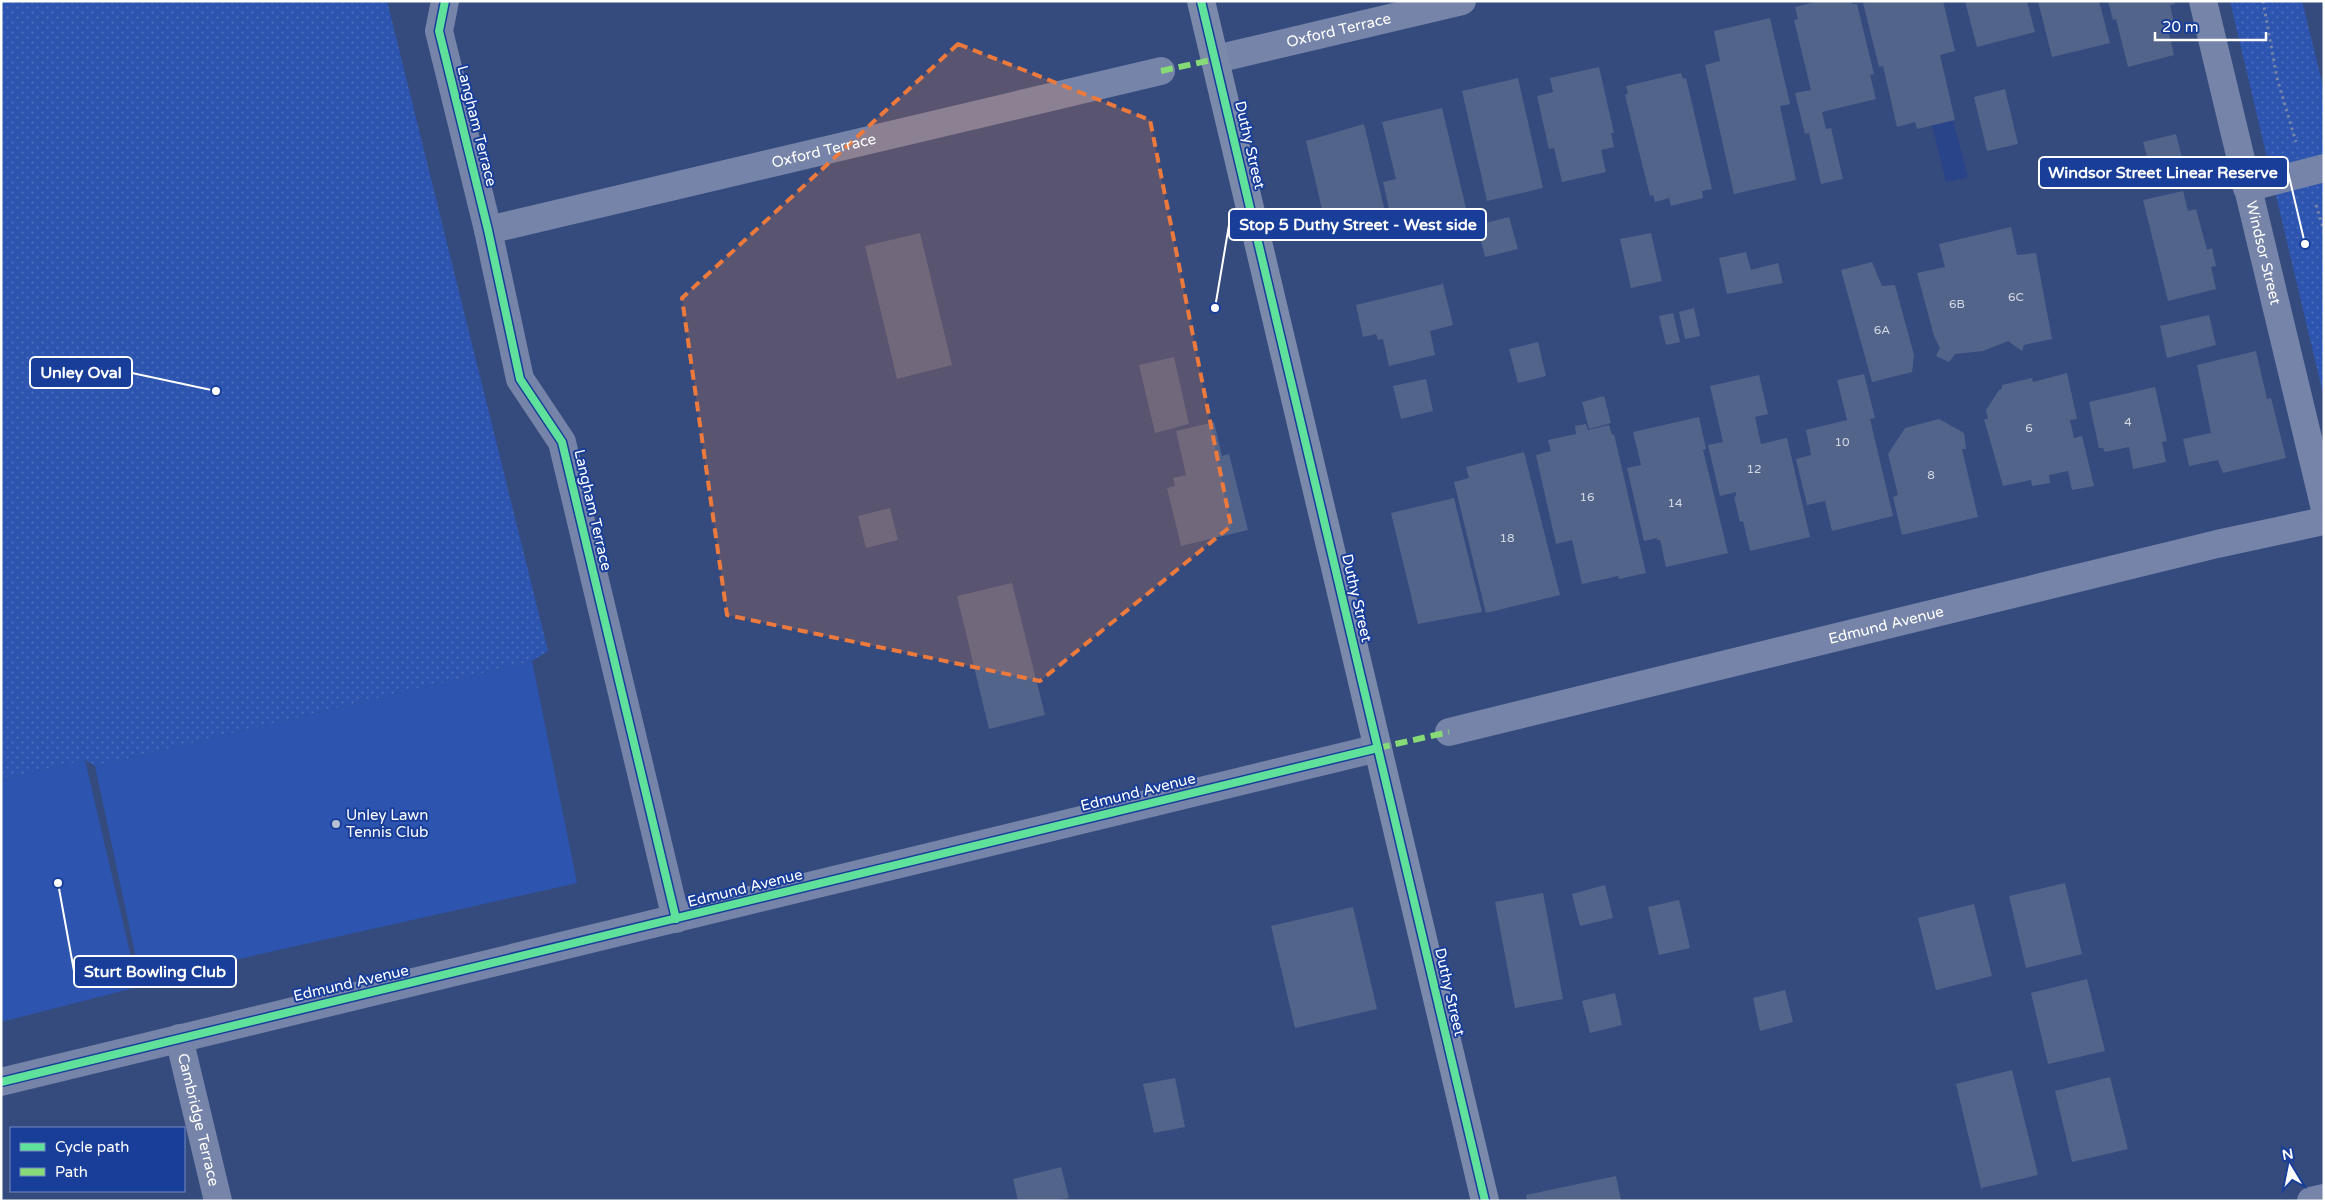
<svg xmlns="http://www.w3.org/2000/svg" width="2325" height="1202" viewBox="0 0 2325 1202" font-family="'Varela Round',sans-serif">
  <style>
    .green { fill: #2d55af }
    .park { fill: url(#park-dots) }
    .water { fill: #294488 }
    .building { fill: #53648b }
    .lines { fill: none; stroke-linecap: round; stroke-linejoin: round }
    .path { stroke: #7584a8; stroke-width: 3; stroke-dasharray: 2.5 4; stroke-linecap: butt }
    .street { stroke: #7584a8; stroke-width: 28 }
    .secondary { stroke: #7b89ab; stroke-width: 28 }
    .quiet { stroke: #86db77; stroke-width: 6; stroke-dasharray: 12 6; stroke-linecap: butt }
    .cycleway-casing { stroke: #183e9a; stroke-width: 11 }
    .cycleway { stroke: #60e19b; stroke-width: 8 }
    .marked { fill: #ed7a3d; fill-opacity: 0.2; stroke: #ed7a3d; stroke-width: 4; stroke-dasharray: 10 6; stroke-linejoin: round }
    .poi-dot { fill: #b8c0d2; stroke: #183e9a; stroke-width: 2 }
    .labels { text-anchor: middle; stroke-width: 4; stroke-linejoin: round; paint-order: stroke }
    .number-label { font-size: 12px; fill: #d4d8e2 }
    .street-label { font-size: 15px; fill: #fff; stroke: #183e9a }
    .poi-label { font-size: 15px; fill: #fff; stroke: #183e9a; text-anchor: start }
    .leader { fill: none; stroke: #fff; stroke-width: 2 }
    .callout-dot { fill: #fff; stroke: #183e9a; stroke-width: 2 }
    .callout { fill: #183e9a; stroke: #fff; stroke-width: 2 }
    .callout-label { font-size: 16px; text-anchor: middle; font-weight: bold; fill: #fff }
  </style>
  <defs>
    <pattern id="park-dots" width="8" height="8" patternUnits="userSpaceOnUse" patternTransform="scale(1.25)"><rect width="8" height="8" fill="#2d55af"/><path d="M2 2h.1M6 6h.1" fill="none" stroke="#4c6ebb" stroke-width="1.8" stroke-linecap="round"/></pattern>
  </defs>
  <rect width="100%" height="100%" fill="#354b7d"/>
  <path class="green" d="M532 661 577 883 141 981 95 766Z
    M85 760 138 987 1 1022V779Z"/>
  <path class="park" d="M1 1H387L548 651 532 661 95 766 85 760 1 779Z
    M2230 1H2302L2324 90V398Z"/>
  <path class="water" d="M1953 120 1968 177 1946 182 1932 125Z"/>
  <path class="building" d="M1819 1H1851L1852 4H1857L1874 74 1870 75 1876 99 1822 112 1826 129 1831 128 1843 179 1821 184 1809 133 1805 134 1795 93 1811 90 1794 20 1798 19 1795 7Z
    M1871 1H1943L1955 51 1940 55 1955 120 1917 129 1915 122 1897 127 1883 66 1879 67 1863 3Z
    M1965 1H2027L2035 32 1977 47Z
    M2038 1H2099L2110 43 2052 57Z
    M2108 1H2174L2175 4 2170 5 2176 32 2169 33 2174 55 2128 67 2116 19 2113 20Z
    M1770 18 1790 104 1780 106 1796 180 1734 194 1705 65 1720 61 1714 31Z
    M1599 67 1614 133H1611L1614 147 1601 150 1606 172 1562 182 1554 148 1549 149 1537 96 1553 92 1550 78Z
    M1681 73 1683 79 1686 78 1712 189 1702 191 1703 198 1671 206 1669 198 1655 202 1653 195 1650 196 1625 95 1628 93 1626 86Z
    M1518 78 1543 188 1487 201 1462 91Z
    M2005 89 2018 144 1987 151 1974 97Z
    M1442 108 1470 225 1427 235 1425 228 1395 235 1383 182 1396 179 1382 122Z
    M1364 124 1387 220 1328 235 1306 141Z
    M2176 134 2184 166 2152 174 2143 142Z
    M2183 191 2188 211 2196 209 2207 250 2212 248 2216 266 2211 267 2216 289 2168 301 2143 200Z
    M1509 217 1518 249 1485 257 1477 225Z
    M2011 227 2017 255 2036 253 2052 339 2024 345 2022 351 2008 341 1983 351 1955 354 1949 362 1936 356 1940 348 1934 336 1917 273 1945 267 1939 244Z
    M920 233 952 365 897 379 865 246Z
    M1651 233 1662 281 1631 288 1620 239Z
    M1746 252 1751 270 1778 263 1783 283 1727 294 1719 258Z
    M1872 262 1882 286 1895 285 1914 355 1912 372 1872 382 1841 270Z
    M1443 284 1453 325 1430 331 1435 355 1389 366 1383 339 1378 340 1376 334 1363 337 1356 305Z
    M1694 308 1700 336 1685 339 1679 312Z
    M1673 313 1680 342 1666 345 1659 316Z
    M2209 315 2216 345 2167 358 2160 326Z
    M1538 342 1546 376 1518 383 1509 349Z
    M2256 351 2267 399 2271 398 2286 458 2223 473 2218 460 2189 466 2183 439 2211 433 2197 365Z
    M1174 357 1189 424 1155 433 1139 365Z
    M2067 373 2077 419 2070 420 2074 438 2082 436 2094 486 2072 490 2068 471 2049 475 2050 483 2032 486 2031 480 2003 486 1984 419H1988L1986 410 1999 390 2002 389V385L2032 378 2033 382Z
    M1864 374 1875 418 1870 419 1893 516 1832 531 1825 501 1807 505 1796 459 1811 455 1806 430 1847 420 1837 380Z
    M1759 375 1768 414 1755 417 1761 444 1787 438 1810 537 1750 551 1743 521 1740 522 1734 497 1736 496V492L1720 496 1708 445 1723 442 1710 386Z
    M1426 379 1433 411 1401 419 1393 386Z
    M2155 387 2167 441 2162 442 2166 462 2133 469 2129 447 2105 452 2103 448H2099L2089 402Z
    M1604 396 1611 423 1589 429 1582 402Z
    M1699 417 1706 449 1703 450 1728 553 1666 567 1660 540H1657V538L1644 541 1627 468 1641 465 1633 432Z
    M1939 419 1964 433 1966 449H1962L1978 517 1902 535 1893 497 1898 495 1888 454 1905 428Z
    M1214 422 1222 456 1229 454 1248 530 1181 546 1167 488 1175 486 1173 478 1186 475 1176 431Z
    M1586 424 1588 430 1609 425 1612 435 1614 434 1646 573 1619 579 1618 576 1582 584 1572 540 1556 544 1536 455 1551 451 1548 440 1576 434 1575 426Z
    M1524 452 1560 595 1486 613 1454 482 1469 478 1466 467Z
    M1454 498 1482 612 1418 624 1391 513Z
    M890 508 898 540 866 548 858 516Z
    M1012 583 1045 715 989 729 957 596Z
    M2065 883 2082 954 2026 968 2009 896Z
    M1605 885 1613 918 1580 926 1572 894Z
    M1543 893 1563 999 1515 1008 1495 902Z
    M1679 900 1690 948 1659 955 1648 907Z
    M1974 904 1992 976 1936 990 1918 918Z
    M1353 907 1377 1009 1295 1028 1271 926Z
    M2087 979 2105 1051 2048 1064 2031 993Z
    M1785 990 1793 1022 1760 1031 1753 998Z
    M1615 993 1622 1025 1590 1033 1582 1001Z
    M2012 1070 2038 1175 1981 1188 1956 1084Z
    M2110 1077 2128 1149 2072 1162 2055 1091Z
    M1175 1078 1185 1127 1154 1133 1143 1084Z
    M1061 1167 1069 1198 1056 1201H1018L1013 1179Z
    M1616 1176 1621 1201H1527L1526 1195Z"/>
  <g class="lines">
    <path class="path" d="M2263 1 2277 78 2296 142
      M2316 205 2324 231"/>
    <g class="street">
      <path d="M445 1 439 31 488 230 520 379 562 442 676 919"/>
      <path id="s1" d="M2203 1 2324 505"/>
      <path id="s2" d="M1216 59 1462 1"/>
      <path d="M2247 188 2324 168"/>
      <path id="s3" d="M488 230 1161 71"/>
      <path id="s4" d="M1449 732 2217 544 2324 521"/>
      <path id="s5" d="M179 1038 218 1201"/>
      <path d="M1 1082 1378 748"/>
      <path d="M2311 1201 2324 1198"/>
    </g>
    <path class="secondary" d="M1201 1 1485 1201"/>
    <path class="quiet" d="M1161 71 1216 59
      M1378 748 1449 732"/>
    <g class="cycleway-casing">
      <path id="cycleway" d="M445 1 439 31 488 230 520 379 562 442 676 919
        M1201 1 1485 1201
        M1 1082 1378 748"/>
    </g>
    <use href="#cycleway" class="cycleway"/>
  </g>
  <path class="marked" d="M958 44 1150 120 1231 526 1040 681 727 615 682 298Z"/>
  <circle class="poi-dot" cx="336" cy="824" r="5"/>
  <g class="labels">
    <g class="number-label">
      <text x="2016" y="301">6C</text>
      <text x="1957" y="308">6B</text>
      <text x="1882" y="334">6A</text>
      <text x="2128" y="426">4</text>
      <text x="2029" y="432">6</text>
      <text x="1842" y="446">10</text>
      <text x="1754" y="473">12</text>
      <text x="1931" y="479">8</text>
      <text x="1587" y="501">16</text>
      <text x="1675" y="507">14</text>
      <text x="1507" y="542">18</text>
    </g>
    <g class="street-label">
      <text dy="5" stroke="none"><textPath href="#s2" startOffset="126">Oxford Terrace</textPath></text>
      <text transform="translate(477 126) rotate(76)" y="5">Langham Terrace</text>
      <text transform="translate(1250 145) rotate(77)" y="5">Duthy Street</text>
      <text dy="5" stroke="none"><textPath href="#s3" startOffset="345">Oxford Terrace</textPath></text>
      <text dy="5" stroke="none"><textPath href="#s1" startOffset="259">Windsor Street</textPath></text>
      <text transform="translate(593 510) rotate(77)" y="5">Langham Terrace</text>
      <text transform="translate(1357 598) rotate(77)" y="5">Duthy Street</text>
      <text dy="5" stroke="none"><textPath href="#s4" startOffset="450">Edmund Avenue</textPath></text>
      <text transform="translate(1138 792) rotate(-14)" y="5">Edmund Avenue</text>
      <text transform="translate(745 888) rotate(-14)" y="5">Edmund Avenue</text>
      <text transform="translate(351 983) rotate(-13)" y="5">Edmund Avenue</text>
      <text transform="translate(1450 992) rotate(77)" y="5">Duthy Street</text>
      <text dy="5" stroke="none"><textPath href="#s5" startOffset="84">Cambridge Terrace</textPath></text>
    </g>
    <g class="poi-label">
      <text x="346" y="820">Unley Lawn<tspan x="346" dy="17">Tennis Club</tspan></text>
    </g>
  </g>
  <path class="leader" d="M2305 244L2288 172M1215 308L1229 225M216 391L132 373M58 883L74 971"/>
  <g class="callout-dot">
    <circle cx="2305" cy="244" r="5"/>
    <circle cx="1215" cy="308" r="5"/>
    <circle cx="216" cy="391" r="5"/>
    <circle cx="58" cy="883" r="5"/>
  </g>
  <g class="callout">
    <rect x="2039" y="157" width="249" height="31" rx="5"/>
    <rect x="1229" y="209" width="257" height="31" rx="5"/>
    <rect x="30" y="357" width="102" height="31" rx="5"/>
    <rect x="74" y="956" width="162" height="31" rx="5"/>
  </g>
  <g class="callout-label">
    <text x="2163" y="178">Windsor Street Linear Reserve</text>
    <text x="1358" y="230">Stop 5 Duthy Street - West side</text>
    <text x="81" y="378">Unley Oval</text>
    <text x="155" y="977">Sturt Bowling Club</text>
  </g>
  <rect width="2325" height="1202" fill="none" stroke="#ffffff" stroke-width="5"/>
  <rect x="10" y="1127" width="175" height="65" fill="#183e9a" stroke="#748bc2"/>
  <rect x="20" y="1143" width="25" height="8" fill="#60e19b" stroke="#748bc2"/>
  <text x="55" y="1152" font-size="15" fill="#ffffff">Cycle path</text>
  <rect x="20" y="1168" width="25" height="8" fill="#86db77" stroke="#748bc2"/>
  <text x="55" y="1177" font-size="15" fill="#ffffff">Path</text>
  <g transform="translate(2290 1167) rotate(350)" stroke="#183e9a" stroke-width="4" paint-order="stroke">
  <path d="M0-4L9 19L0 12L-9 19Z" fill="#ffffff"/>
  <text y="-8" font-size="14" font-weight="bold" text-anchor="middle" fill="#ffffff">N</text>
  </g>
  <path d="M2155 32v8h111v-8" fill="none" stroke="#ffffff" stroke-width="2.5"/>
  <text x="2162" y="32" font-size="15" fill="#ffffff" stroke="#183e9a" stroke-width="4" paint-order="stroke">20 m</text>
</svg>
